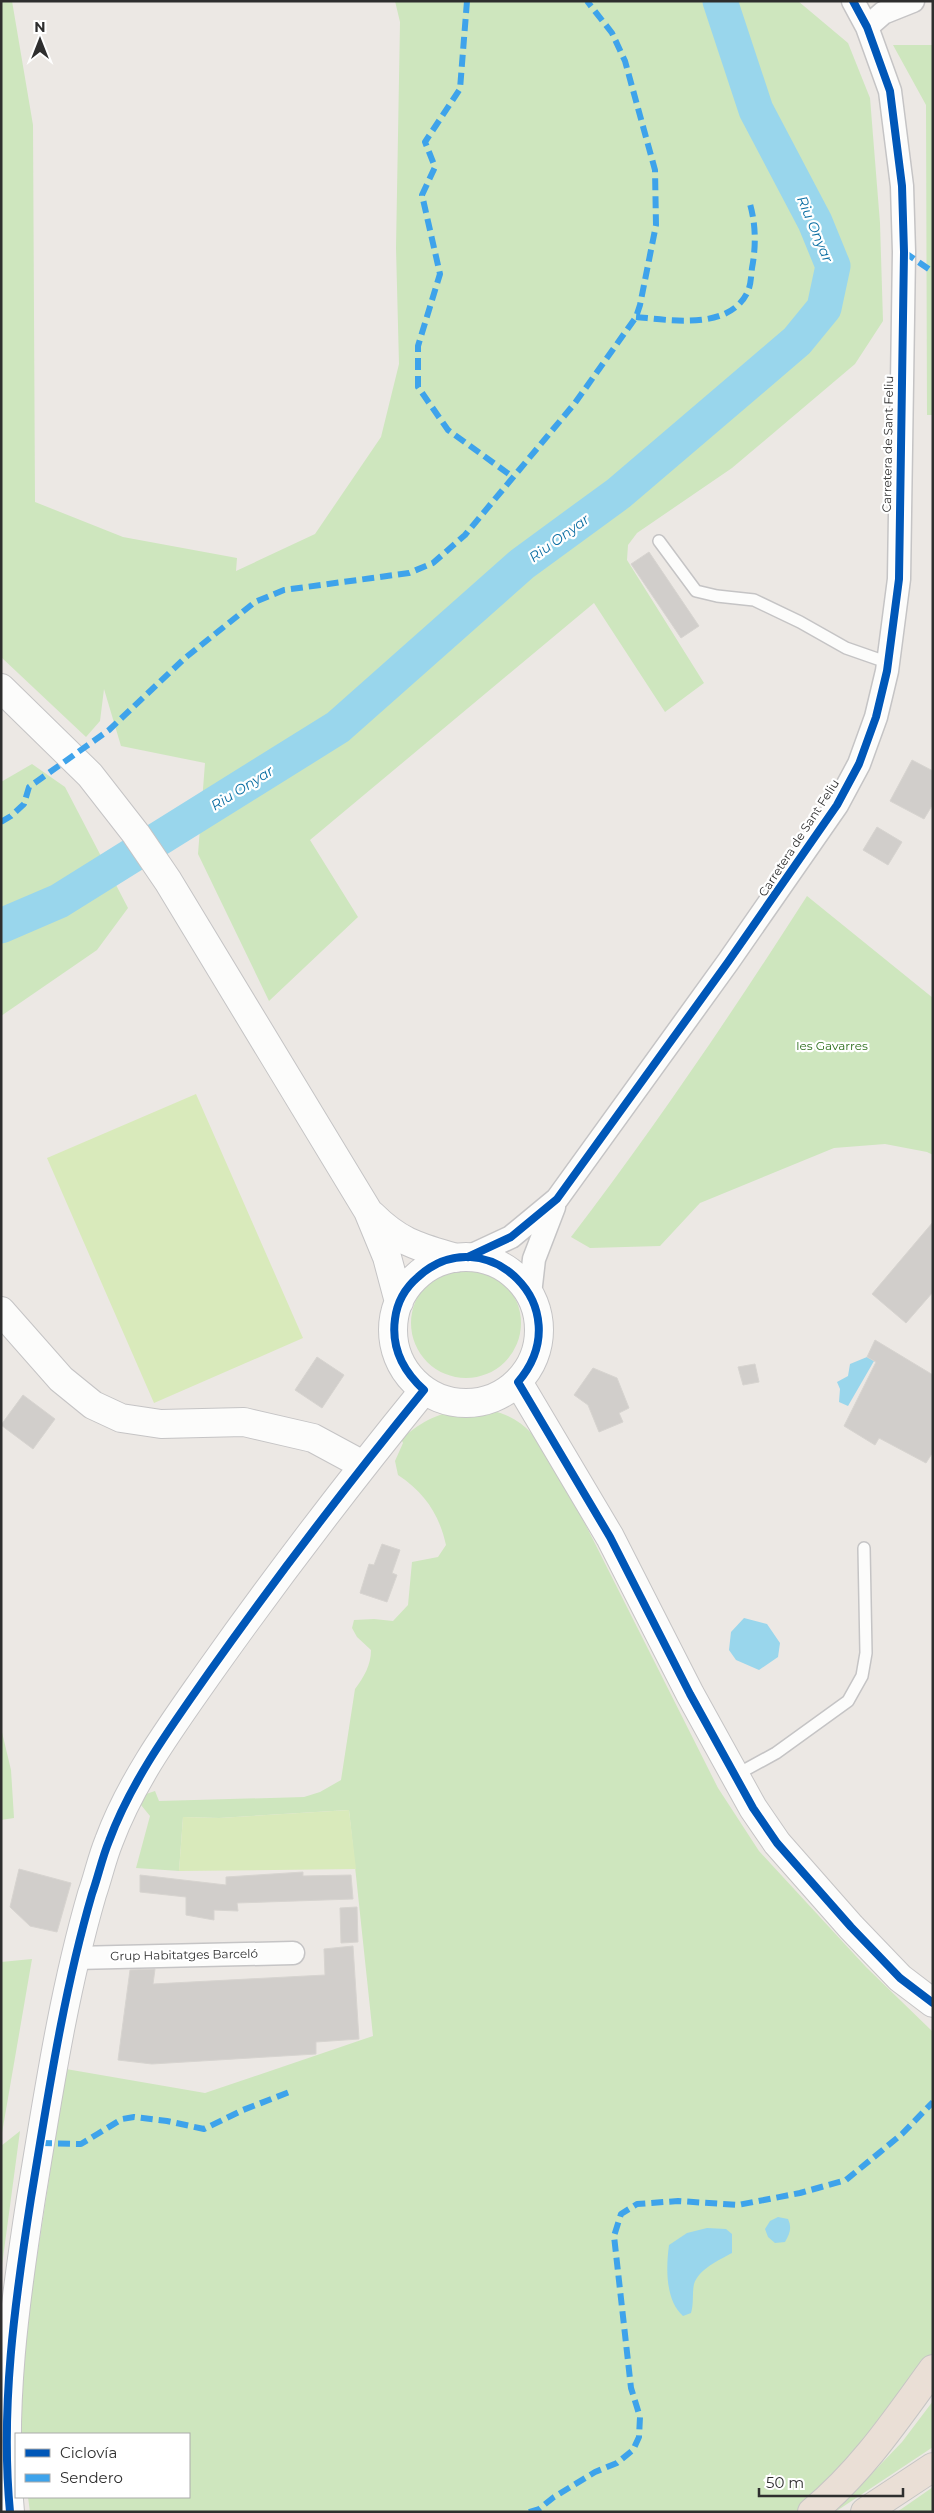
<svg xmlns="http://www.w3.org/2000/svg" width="934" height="2513" viewBox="0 0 934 2513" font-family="Montserrat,sans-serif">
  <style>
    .green { fill: #cee6be }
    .pitch { fill: #d9eabb }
    .water { fill: #99d6ec }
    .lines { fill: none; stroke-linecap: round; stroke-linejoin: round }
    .river { stroke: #99d6ec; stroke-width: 35 }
    .building { fill: #d1cecb; stroke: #d7d4d0 }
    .lane-casing { stroke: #c5c4c5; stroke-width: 14 }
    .street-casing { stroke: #c5c4c5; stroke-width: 25 }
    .secondary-casing { stroke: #c5c4c5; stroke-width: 30 }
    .highway-casing { stroke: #c6c5c4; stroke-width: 30 }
    .lane { stroke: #fcfcfb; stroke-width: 11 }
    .street { stroke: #fcfcfb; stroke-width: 22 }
    .secondary { stroke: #fcfcfb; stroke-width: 28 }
    .highway { stroke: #eadfd6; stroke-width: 28 }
    .quiet { stroke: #3ea3eb; stroke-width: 6; stroke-dasharray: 12 6; stroke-linecap: butt }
    .cycleway-casing { stroke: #fff; stroke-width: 11 }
    .cycleway { stroke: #0057b8; stroke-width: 8 }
    .labels { text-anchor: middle; stroke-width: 4.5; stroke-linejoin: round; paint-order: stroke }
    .street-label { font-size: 12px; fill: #2e2e2e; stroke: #fff }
    .park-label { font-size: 12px; fill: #2c6e1b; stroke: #fff }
    .water-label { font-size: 14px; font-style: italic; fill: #0d6fa3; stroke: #fff }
  </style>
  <rect width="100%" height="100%" fill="#ece8e4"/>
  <path class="green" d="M1 1H12L33 125 35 502 123 537 237 558 236 571 315 534 381 437 399 364 396 248 400 22 395 1H798L848 43 870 98 880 223 883 321 855 364 732 468 637 533 628 545 627 560 704 683 665 712 594 603 310 840 358 917 269 1001 198 854 205 763 121 746 104 689 100 721 86 737 1 657Z
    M893 45H933V415H927L926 105Z
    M32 764 65 787 128 908 97 950 1 1016V782Z
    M807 896 933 998V1155L927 1152 885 1144 834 1148 700 1203 660 1246 590 1248 571 1237C655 1127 732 1013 807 896Z
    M411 1323a55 55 0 1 1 110 0a55 55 0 1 1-110 0Z
    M467 1408C513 1409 529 1426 554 1462L718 1788 759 1851 866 1967 933 2032V2353L892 2415 800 2512H30L28 2497H189V2434H21C15 2382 27 2327 34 2276 45 2207 55 2138 66 2069L205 2093 373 2036 349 1810 219 1818 183 1817 179 1871 136 1868 150 1816 141 1805 146 1794 155 1791 159 1801 304 1797 320 1792 341 1780 355 1689C364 1677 371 1665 371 1650L357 1637 352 1628 354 1620 374 1619 393 1621 408 1605 412 1562 438 1557 446 1545C439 1514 425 1493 398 1475L395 1461 403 1443 401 1439C425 1419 437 1414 467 1408Z
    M1 1728 11 1770 14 1818 1 1820Z
    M32 1959 2 2133 1 2140V1962Z
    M20 2131 1 2273V2146Z
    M933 2401V2447L835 2512 902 2442Z
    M933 2487V2512H897Z"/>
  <path class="pitch" d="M196 1094 303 1338 154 1403 47 1158Z
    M349 1810 356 1869 179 1871 183 1817 219 1818Z"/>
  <path class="water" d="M867 1357 874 1361 848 1406 839 1402 840 1389 837 1382 848 1376 850 1364Z
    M744 1618 767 1624 780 1643 778 1657 759 1670 736 1660 729 1650 731 1632Z
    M778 2217 788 2219C792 2228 790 2233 785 2242L775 2243 768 2237 765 2229 770 2221Z
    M707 2228 726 2229 732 2234V2253C719 2260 699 2269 694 2284 692 2293 694 2304 691 2313L683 2316C665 2300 666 2267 669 2245L687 2233Z"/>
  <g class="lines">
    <path class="river" d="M1 926 59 901 338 727 522 564 619 493 797 341 824 308 833 266 815 222 756 110 720 1"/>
  </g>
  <path class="building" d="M649 552 699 626 681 638 631 564Z
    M912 760 933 771V804L924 819 890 801Z
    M877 827 902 842 888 865 863 850Z
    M933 1222V1292L906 1323 872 1294Z
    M875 1340 933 1375V1452L926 1463 879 1438 875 1445 844 1426 876 1362 867 1357Z
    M317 1357 344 1375 322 1408 295 1390Z
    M755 1364 759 1382 743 1385 738 1367Z
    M593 1368 617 1378 629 1408 619 1413 623 1422 599 1432 588 1405 574 1395Z
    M23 1395 55 1419 33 1449 1 1425Z
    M382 1544 400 1550 392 1573 397 1575 387 1602 360 1593 369 1564 374 1565Z
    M19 1869 71 1883 57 1932 30 1926 10 1907Z
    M303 1872V1876L351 1875 353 1899 237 1903 238 1911 214 1910V1920L186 1915V1897L140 1892V1875L226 1885V1877Z
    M357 1907 358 1942 341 1943 340 1908Z
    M353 1946 359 2039 316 2042V2054L152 2064 118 2060 130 1970 155 1969 153 1984 325 1975 324 1949Z"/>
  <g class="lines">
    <g class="lane-casing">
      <path id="lane" d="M659 541 696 591 717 596 754 600 800 622 846 648 889 663
        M734 1776 776 1753 848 1701 862 1676 866 1653 864 1548"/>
    </g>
    <g class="street-casing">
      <path id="street" d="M867 27 883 13 913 1
        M468 1257 511 1237 557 1199 728 962 837 805 859 764 876 717 887 671 899 579 904 252 902 186 890 91 867 27 853 1
        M530 1294 534 1259 554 1207
        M75 1958 293 1953"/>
    </g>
    <g class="secondary-casing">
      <path id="secondary" d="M1 688 90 775 136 834 168 881 368 1211 387 1257 399 1302
        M372 1215C400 1243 419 1247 456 1258
        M393 1330a73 73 0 1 1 146 0a73 73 0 1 1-146 0Z
        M1 1311 61 1379 93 1405 121 1418 161 1424 244 1422 313 1438 363 1465
        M518 1382 610 1537 690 1694 753 1808 777 1843 851 1927 900 1978 933 2003
        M10 2512C0 2408 15 2301 31 2198 48 2096 63 1994 92 1894 98 1877 102 1858 109 1841 132 1779 173 1724 210 1671 278 1575 350 1481 424 1390"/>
    </g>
    <g class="highway-casing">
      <path id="highway" d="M812 2512C861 2472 896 2420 933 2369
        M865 2512 933 2467"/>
    </g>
    <use href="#lane" class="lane"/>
    <use href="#street" class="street"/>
    <use href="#secondary" class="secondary"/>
    <use href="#highway" class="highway"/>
    <path class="quiet" d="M467 1 460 89 425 142 435 167 422 195 440 274 418 346V387L448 430 513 477
      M904 252 933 272
      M636 317C670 320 730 331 748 291 751 284 751 276 752 268 756 247 756 225 750 204
      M1 822 11 816 24 804 29 787 109 730 185 658 255 602 284 590 409 573 433 563 465 535 575 403 636 317 640 305 656 225 655 170 625 61 612 33 587 1
      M40 2143 81 2144 122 2119 134 2117 167 2121 204 2129 243 2110 292 2091
      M529 2512 539 2509 554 2497 595 2472 617 2463 633 2450 639 2437 640 2417 631 2388 614 2236 621 2214 637 2204 678 2201 738 2205 800 2193 846 2180 902 2134 933 2102"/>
    <g class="cycleway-casing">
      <path id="cycleway" d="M468 1257 511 1237 557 1199 728 962 837 805 859 764 876 717 887 671 899 579 904 252 902 186 890 91 867 27 853 1
        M10 2512C0 2408 15 2301 31 2198 48 2096 63 1994 92 1894 98 1877 102 1858 109 1841 132 1779 173 1724 210 1671 278 1575 350 1481 424 1390 403 1371 391 1348 395 1319 397 1303 405 1288 418 1277 484 1216 582 1307 518 1382L610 1537 690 1694 753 1808 777 1843 851 1927 900 1978 933 2003"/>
    </g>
    <use href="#cycleway" class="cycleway"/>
  </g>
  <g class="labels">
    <g class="street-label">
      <text transform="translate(888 444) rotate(-89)" y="4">Carretera de Sant Feliu</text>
      <text transform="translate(799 838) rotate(-57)" y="4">Carretera de Sant Feliu</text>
      <text transform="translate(184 1955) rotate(-1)" y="4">Grup Habitatges Barceló</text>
    </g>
    <g class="park-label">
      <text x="832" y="1050">les Gavarres</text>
    </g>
    <g class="water-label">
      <text transform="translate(815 229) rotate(67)" y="5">Riu Onyar</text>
      <text transform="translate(559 538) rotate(-36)" y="5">Riu Onyar</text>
      <text transform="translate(242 788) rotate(-32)" y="5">Riu Onyar</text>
    </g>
  </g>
  <rect width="934" height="2513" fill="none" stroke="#2e2e2e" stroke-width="5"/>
  <rect x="15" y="2433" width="175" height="65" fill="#ffffff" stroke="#ababab"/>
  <rect x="25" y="2449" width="25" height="8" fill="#0057b8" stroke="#ababab"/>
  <text x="60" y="2458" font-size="15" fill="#2e2e2e">Ciclovía</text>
  <rect x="25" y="2474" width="25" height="8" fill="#3ea3eb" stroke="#ababab"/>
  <text x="60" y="2483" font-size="15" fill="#2e2e2e">Sendero</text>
  <g transform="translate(40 40)" stroke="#ffffff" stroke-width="4" paint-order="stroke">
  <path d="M0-4L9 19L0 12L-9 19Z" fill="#2e2e2e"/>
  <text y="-8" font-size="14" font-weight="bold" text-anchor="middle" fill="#2e2e2e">N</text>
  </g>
  <path d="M759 2488v8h144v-8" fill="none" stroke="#2e2e2e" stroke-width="2.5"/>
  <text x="766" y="2488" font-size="15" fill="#2e2e2e" stroke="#ffffff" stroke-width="4" paint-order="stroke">50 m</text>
</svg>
